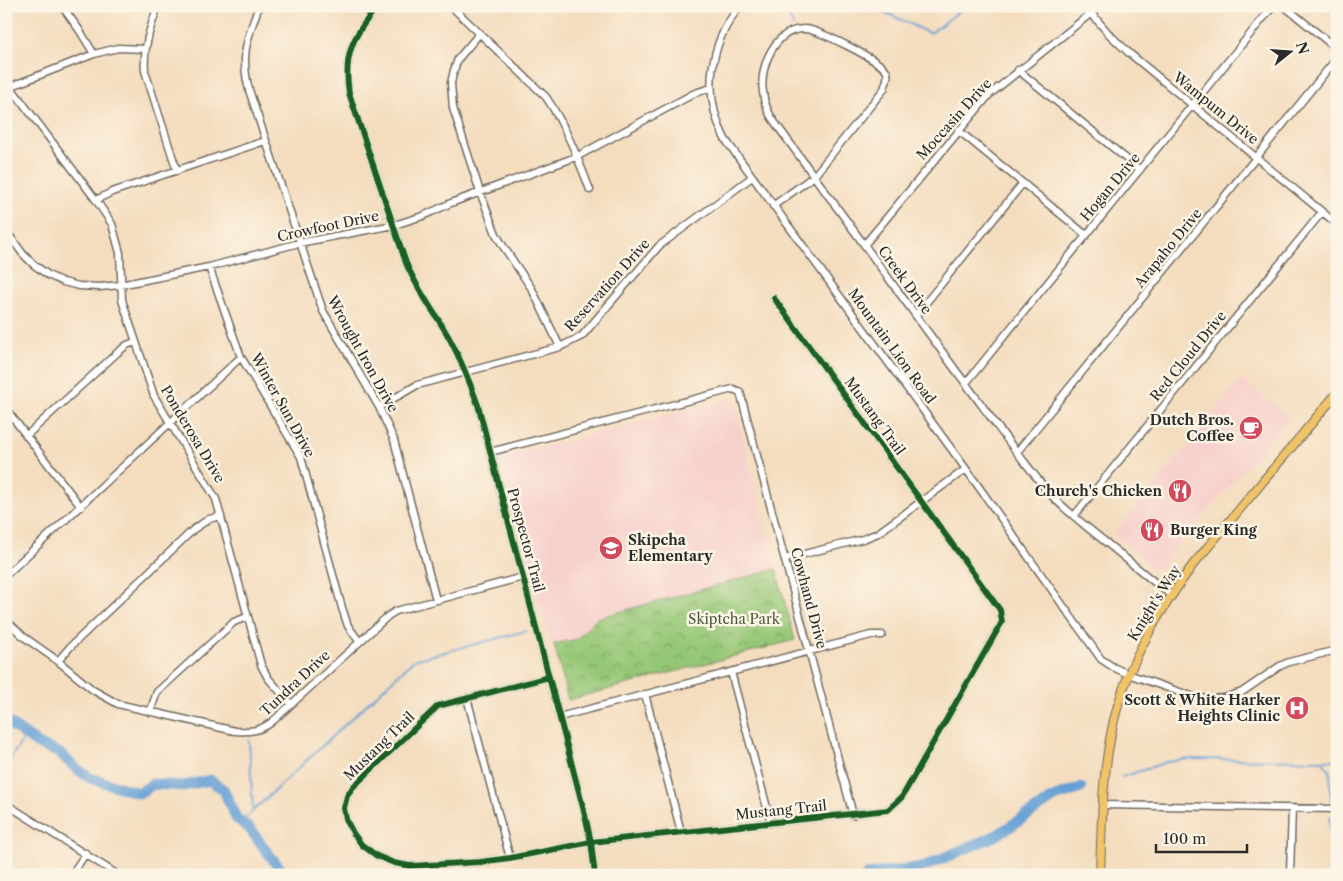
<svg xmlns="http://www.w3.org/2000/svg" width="1343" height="881" viewBox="0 0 1343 881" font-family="'Libre Caslon Text',serif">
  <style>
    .built { fill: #f7d0cc }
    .park { fill: url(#park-crowns); stroke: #607950 }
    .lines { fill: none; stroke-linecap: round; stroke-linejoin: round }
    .stream { stroke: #649fd4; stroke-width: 2 }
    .river { stroke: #649fd4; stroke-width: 11 }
    .minor-casing { stroke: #71695f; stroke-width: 9 }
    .major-casing { stroke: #71695f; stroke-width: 10 }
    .minor { stroke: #fff; stroke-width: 6 }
    .major { stroke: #f0c369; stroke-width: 8 }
    .cycleway-casing { stroke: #fcf5e5; stroke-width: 9 }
    .cycleway { stroke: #1b5e20; stroke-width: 6 }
    .labels { text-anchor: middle; stroke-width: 5; stroke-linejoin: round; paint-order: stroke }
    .street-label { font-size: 14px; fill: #2b2b2b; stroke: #fcf5e5 }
    .poi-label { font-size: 14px; font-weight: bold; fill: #2b2b2b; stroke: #fcf5e5; text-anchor: end }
    .park-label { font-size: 14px; fill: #4b5a42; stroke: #fcf5e5 }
  </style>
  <defs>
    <pattern id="park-crowns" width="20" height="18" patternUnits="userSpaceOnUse" patternTransform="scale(1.25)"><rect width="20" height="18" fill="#96c776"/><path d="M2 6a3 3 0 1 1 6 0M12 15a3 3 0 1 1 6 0" fill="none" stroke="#7ba261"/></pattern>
  </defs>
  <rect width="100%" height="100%" fill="#fcf5e5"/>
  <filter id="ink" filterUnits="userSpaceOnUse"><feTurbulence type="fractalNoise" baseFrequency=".02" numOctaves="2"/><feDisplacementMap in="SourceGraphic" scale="10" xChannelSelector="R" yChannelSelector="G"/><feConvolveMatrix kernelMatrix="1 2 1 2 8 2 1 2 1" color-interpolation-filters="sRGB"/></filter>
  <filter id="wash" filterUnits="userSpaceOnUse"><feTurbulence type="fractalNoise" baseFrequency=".0096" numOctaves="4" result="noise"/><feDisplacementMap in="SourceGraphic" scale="20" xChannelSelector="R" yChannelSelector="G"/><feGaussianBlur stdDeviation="1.12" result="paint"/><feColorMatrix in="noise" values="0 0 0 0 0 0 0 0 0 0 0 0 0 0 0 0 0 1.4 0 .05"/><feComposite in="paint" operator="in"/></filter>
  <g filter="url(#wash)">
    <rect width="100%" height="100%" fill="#f4ddbf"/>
    <path class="built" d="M1242 379 1289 418 1156 570 1114 534Z
      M733 398 776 569 598 618 577 639 551 645 500 458Z"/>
    <path class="park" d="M776 569 795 640 568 700 554 644 577 639 597 618Z"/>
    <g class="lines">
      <path class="stream" d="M786 6 793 26
        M872 6 929 33 932 32 961 10
        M249 740 253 811
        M1323 761 1330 771 1331 802
        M6 765 26 735
        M1122 777 1167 762 1190 759 1337 760
        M241 822 414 660 526 631
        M1330 875V816"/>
      <path class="river" d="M6 721 38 744 59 753 77 769 90 778 139 793 153 784 183 786 210 780 224 790 236 818 249 828 285 875
        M867 875 923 867 997 835 1055 797 1081 788"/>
    </g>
  </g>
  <g filter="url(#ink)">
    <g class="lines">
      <g class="minor-casing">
        <path id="minor" d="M62 6 80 31 94 54
          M158 6C150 28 143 48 145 71L177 171
          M259 6C247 39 240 55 249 90L323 311 379 407 394 440 436 600
          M378 6C353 35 343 55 349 93L406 263C417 289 433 310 447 334 460 357 469 380 478 405L585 815 591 842 595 875
          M451 6 546 97C565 125 578 158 590 190
          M740 6C709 44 702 94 725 139L966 469 1101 659 1113 667 1128 674 1197 698 1210 699 1224 698 1242 692 1280 666 1289 662 1337 650
          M1085 6 1109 34 1129 53 1337 224
          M1284 6 1337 49
          M480 33 458 59 454 70 451 83 453 108 480 192 496 234 503 246 532 289 560 347
          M1018 70 1140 170
          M6 81 96 200 112 224 120 253 122 300 154 396 216 499 261 665 268 678 291 704
          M9 87 94 54 118 48 145 49
          M958 130 1086 235
          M96 200 112 192 265 141
          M773 206 814 176 884 89C885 84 889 78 887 72 882 61 817 29 805 29 775 28 759 67 763 92 764 103 769 115 776 124 836 206 896 289 957 372 980 402 1002 434 1026 464 1035 475 1043 487 1053 497 1070 514 1089 529 1108 544 1129 561 1150 579 1171 595
          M6 231 23 254 33 264 48 275 63 282 79 286 100 287 120 285 209 267 299 243 394 225 423 216 451 203 576 157 695 93 711 88
          M865 244 989 95 1100 6
          M209 267 241 357 301 457 342 608 348 626 359 641
          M916 315 1023 183
          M966 383 1273 6
          M379 407 417 385 560 347 582 336 659 246 752 177
          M6 409 81 507
          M26 436 117 353 127 345 135 342
          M490 452 733 389 740 392 853 815
          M1017 452 1337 58
          M1074 516 1322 212
          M785 559 863 539 878 533 966 469
          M6 575 241 357
          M6 620 24 637 58 661 93 690 118 704 235 731C250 732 261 731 273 721L388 616 396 611 523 577
          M58 661 70 647 194 529 209 519 221 516
          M731 672 771 823
          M549 677 438 706 353 787 347 796 344 808 346 819 353 833 362 845 377 856 394 863 410 866 480 862 510 858 591 842 888 810 902 797 1002 622 1000 610 774 298
          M645 694 681 832
          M467 698 510 858
          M150 712 157 692 234 622 247 617
          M559 717 871 635H882
          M6 804 118 875
          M1103 805 1337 809
          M73 875 76 868 86 853
          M1290 875 1292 808"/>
      </g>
      <g class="major-casing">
        <path id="major" d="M1100 875C1102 818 1102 760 1118 705 1133 654 1161 609 1192 566L1337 393"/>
      </g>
      <use href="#minor" class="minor"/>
      <use href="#major" class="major"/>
      <g class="cycleway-casing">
        <path id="cycleway" d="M378 6C353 35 343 55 349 93L406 263C417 289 433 310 447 334 460 357 469 380 478 405L585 815 591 842 595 875
          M549 677 438 706 353 787 347 796 344 808 346 819 353 833 362 845 377 856 394 863 410 866 480 862 510 858 591 842 888 810 902 797 1002 622 1000 610 774 298"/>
      </g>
      <use href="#cycleway" class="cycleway"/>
    </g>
  </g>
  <defs>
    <g id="cafe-disc" transform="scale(1.25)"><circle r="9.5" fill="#d1495b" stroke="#fcf5e5"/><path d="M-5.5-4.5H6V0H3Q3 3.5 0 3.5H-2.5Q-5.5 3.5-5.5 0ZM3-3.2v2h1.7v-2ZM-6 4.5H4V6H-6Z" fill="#fff"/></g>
    <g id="restaurant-disc" transform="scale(1.25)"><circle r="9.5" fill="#d1495b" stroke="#fcf5e5"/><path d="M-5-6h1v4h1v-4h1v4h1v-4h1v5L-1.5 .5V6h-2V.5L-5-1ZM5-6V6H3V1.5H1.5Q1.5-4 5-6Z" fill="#fff"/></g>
    <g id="school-disc" transform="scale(1.25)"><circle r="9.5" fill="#d1495b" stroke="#fcf5e5"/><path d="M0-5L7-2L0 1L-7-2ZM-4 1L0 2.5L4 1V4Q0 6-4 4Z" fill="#fff"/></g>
    <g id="hospital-disc" transform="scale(1.25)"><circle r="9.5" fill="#d1495b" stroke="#fcf5e5"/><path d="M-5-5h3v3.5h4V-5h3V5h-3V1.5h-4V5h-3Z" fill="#fff"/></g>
  </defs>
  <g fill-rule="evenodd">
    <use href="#cafe-disc" x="1251" y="428"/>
    <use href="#restaurant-disc" x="1180" y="491"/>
    <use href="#restaurant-disc" x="1152" y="530"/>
    <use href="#school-disc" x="611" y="548"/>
    <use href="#hospital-disc" x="1297" y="708"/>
  </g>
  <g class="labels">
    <g class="street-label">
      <text transform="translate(1216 108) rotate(39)" y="5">Wampum Drive</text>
      <text transform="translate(954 119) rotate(-48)" y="5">Moccasin Drive</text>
      <text transform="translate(1110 187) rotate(-50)" y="5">Hogan Drive</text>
      <text transform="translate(328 226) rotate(-12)" y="5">Crowfoot Drive</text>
      <text transform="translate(1168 248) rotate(-51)" y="5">Arapaho Drive</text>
      <text transform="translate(905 280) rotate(54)" y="5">Creek Drive</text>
      <text transform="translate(607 285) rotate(-48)" y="5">Reservation Drive</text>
      <text transform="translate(892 346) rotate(54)" y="5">Mountain Lion Road</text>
      <text transform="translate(363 354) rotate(61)" y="5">Wrought Iron Drive</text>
      <text transform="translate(1188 356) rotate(-51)" y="5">Red Cloud Drive</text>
      <text transform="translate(283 405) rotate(61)" y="5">Winter Sun Drive</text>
      <text transform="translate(875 416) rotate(54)" y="5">Mustang Trail</text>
      <text transform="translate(193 434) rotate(59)" y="5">Ponderosa Drive</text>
      <text transform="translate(526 540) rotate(75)" y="5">Prospector Trail</text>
      <text transform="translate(809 598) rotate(75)" y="5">Cowhand Drive</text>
      <text transform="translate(1154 603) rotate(-58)" y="5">Knight's Way</text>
      <text transform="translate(295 683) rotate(-43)" y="5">Tundra Drive</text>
      <text transform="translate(379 746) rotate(-44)" y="5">Mustang Trail</text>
      <text transform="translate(781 810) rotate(-6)" y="5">Mustang Trail</text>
    </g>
    <g class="poi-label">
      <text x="1234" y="425">Dutch Bros.<tspan x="1234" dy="16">Coffee</tspan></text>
      <text x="1162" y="496">Church's Chicken</text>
      <text x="1170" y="535" text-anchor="start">Burger King</text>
      <text x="628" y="545" text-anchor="start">Skipcha<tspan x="628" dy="16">Elementary</tspan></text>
      <text x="1280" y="705">Scott &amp; White Harker<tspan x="1280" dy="16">Heights Clinic</tspan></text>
    </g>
    <g class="park-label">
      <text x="734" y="624">Skiptcha Park</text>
    </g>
  </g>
  <rect width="1343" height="881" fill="none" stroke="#fcf5e5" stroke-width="25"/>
  <g transform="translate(1290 52) rotate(73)" stroke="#fcf5e5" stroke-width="4" paint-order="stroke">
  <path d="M0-4L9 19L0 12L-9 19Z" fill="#2b2b2b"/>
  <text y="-8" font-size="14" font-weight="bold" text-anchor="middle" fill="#2b2b2b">N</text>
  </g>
  <path d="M1156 844v8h91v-8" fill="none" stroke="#2b2b2b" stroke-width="2.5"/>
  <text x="1163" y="844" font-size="15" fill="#2b2b2b" stroke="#fcf5e5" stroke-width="4" paint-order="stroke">100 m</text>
</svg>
